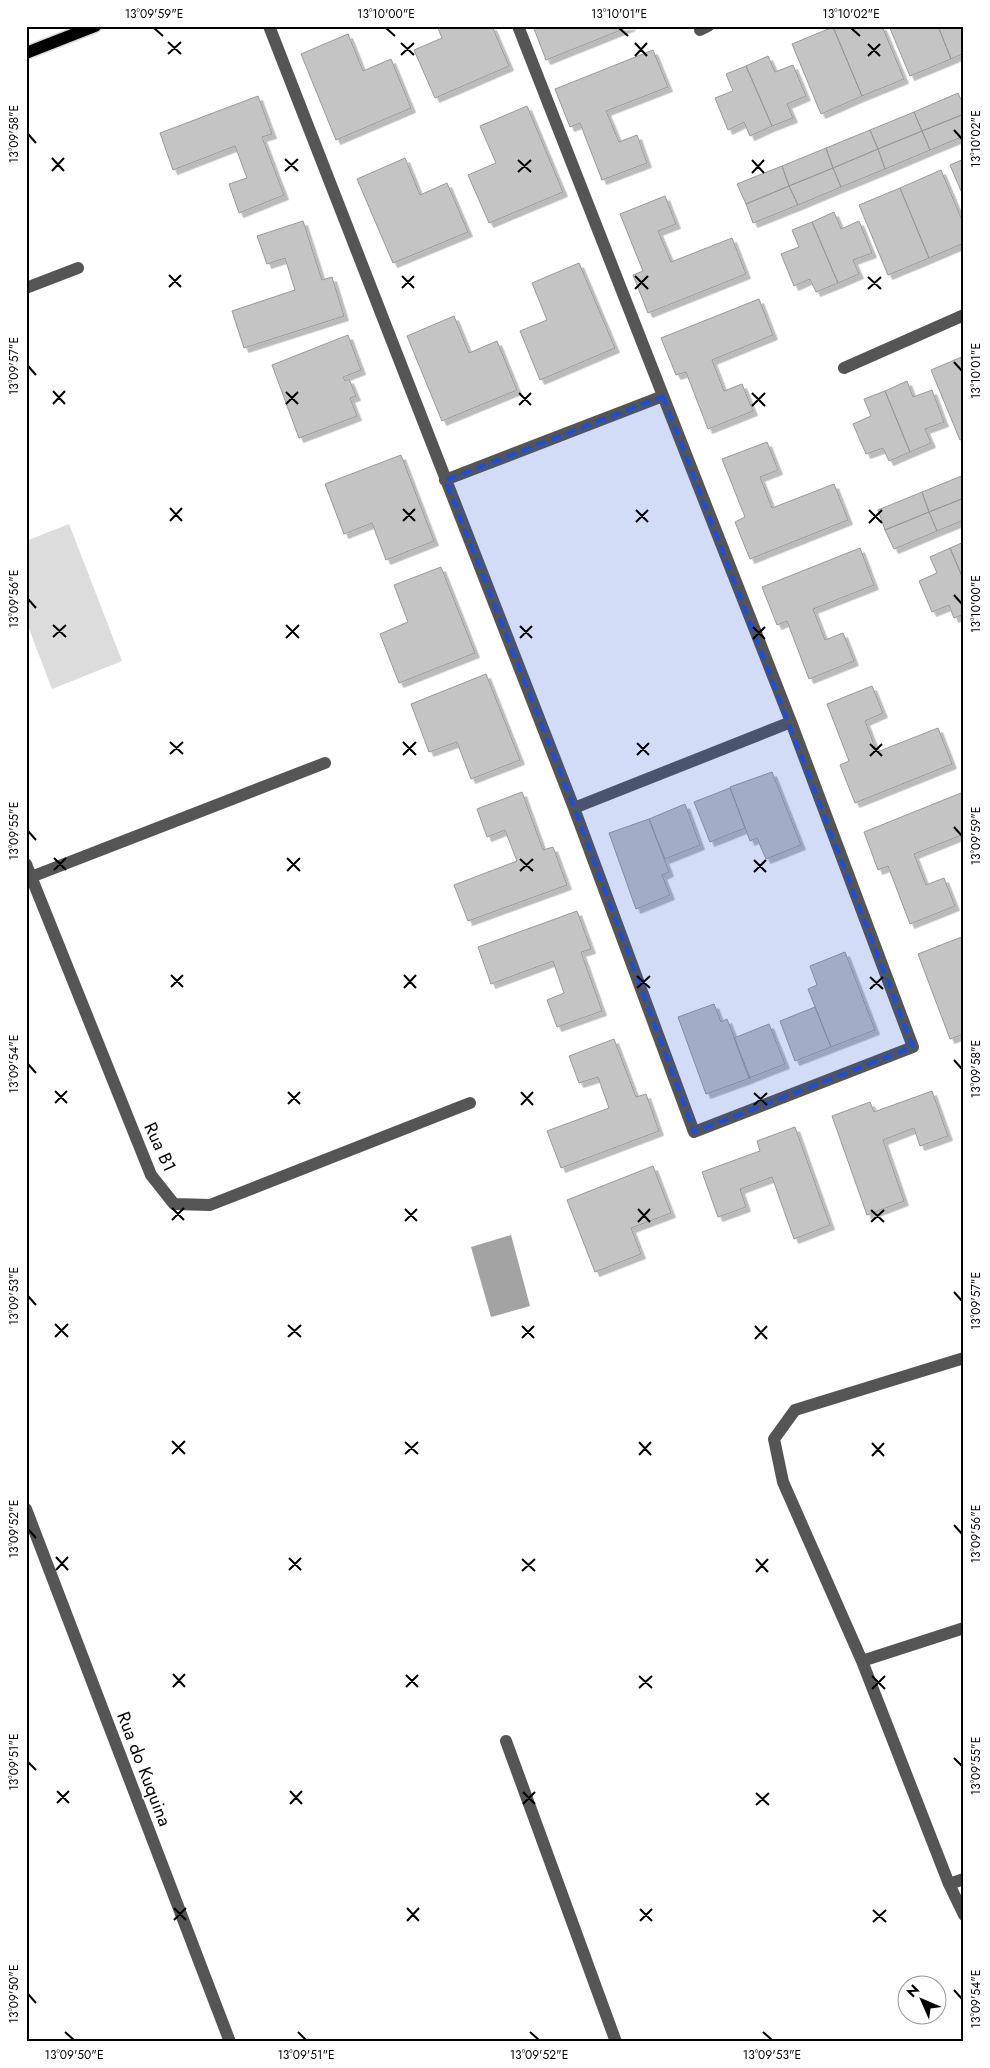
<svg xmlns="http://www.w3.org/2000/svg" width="990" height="2068" viewBox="0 0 990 2068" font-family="Jost,sans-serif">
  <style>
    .green { fill: #dcdcdc }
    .water { fill: #a3a3a3 }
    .building { fill: #c4c4c4; stroke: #999; filter: url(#shadow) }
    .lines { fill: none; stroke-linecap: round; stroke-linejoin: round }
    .major-casing { stroke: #dbdbdb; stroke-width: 15 }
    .minor { stroke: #555; stroke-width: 12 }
    .major { stroke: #000; stroke-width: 12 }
    .marked { fill: #1d4ed8; fill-opacity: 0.2; stroke: #1d4ed8; stroke-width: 4; stroke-dasharray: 10 6; stroke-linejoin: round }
    .ticks { fill: none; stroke: #000; stroke-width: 2 }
    .labels { text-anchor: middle; stroke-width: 4; stroke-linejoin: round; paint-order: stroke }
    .street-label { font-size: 18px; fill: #000; stroke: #fff }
    .neatline { fill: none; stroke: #000; stroke-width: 2 }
    .ticks-label { font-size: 12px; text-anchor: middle; fill: #000 }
  </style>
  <defs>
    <filter id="shadow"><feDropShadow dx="4.5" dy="4.5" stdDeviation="0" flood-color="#0004"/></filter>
  </defs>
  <rect width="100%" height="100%" fill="#fff"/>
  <path class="green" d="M69 524 122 661 52 689 26 621V541Z"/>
  <path class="water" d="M511 1235 530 1306 491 1317 471 1247Z"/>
  <path class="building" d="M437 26H492L509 66 435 98 414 50 442 38Z
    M533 26H631L546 60Z
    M835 26H882L904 79 862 96 833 27Z
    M889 26H938L951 59 910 76Z
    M938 26H964V53L951 59Z
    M833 27 862 96 821 114 792 44Z
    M348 34 363 71 391 59 411 108 336 140 301 54Z
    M653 50 668 87 606 111 619 142 637 135 647 163 602 180 580 123 570 127 555 89Z
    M768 56 775 72 793 65 806 96 787 104 793 118 772 126 746 66Z
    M746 66 772 126 750 136 744 122 728 130 715 98 733 91 726 74Z
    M958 93 964 106V114L922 131 914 112Z
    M258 96 272 134 262 137 284 195 239 213 229 184 247 178 235 146 173 170 160 133Z
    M527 106 563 192 489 223 468 175 496 163 480 126Z
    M914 112 922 131 878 149 870 130Z
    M964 114V136L930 150 922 131Z
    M870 130 878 149 833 168 826 148Z
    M922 131 930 150 885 169 878 149Z
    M826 148 833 168 789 186 782 166Z
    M878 149 885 169 841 187 833 168Z
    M405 158 420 195 447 183 468 232 393 263 357 179Z
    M964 159V198L950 165Z
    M782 166 789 186 746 204 737 184Z
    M833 168 841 187 798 205 789 186Z
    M941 170 964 225V243L929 258 900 188Z
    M789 186 798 205 753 223 746 204Z
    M900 188 929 258 888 275 859 205Z
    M665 196 676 224 658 231 671 262 732 238 746 274 648 313 633 275 643 271 620 214Z
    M834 212 841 229 859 221 872 253 853 260 859 274 838 283 812 222Z
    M303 221 322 280 332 277 344 316 244 348 232 311 295 290 285 258 267 264 257 236Z
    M812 222 838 283 816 292 810 279 794 286 781 254 799 247 792 230Z
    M579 263 615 348 540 380 520 331 547 320 532 283Z
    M759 299 773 335 712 360 724 391 742 384 753 411 708 429 686 372 676 375 661 338Z
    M454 316 469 353 497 341 517 390 442 421 407 336Z
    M348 335 361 370 343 377 345 381 349 379 356 396 350 398 357 416 299 438 272 365Z
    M964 356V438L960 440 931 370Z
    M907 381 913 397 932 390 944 422 925 429 931 443 910 452 885 391Z
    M885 391 910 452 889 461 883 448 866 454 853 424 871 416 864 399Z
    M767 442 778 470 760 477 772 508 834 484 848 520 750 559 735 522 745 517 722 459Z
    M401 455 434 541 386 560 372 523 344 534 325 484Z
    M964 475V498L929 512 922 492Z
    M922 492 929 512 885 530 878 510Z
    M964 498V520L937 531 929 512Z
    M929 512 937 531 894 549 885 530Z
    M964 542V581L950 548Z
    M860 548 874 585 813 609 825 640 843 633 854 661 809 679 787 621 777 625 762 587Z
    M950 548 964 581V614L954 618 949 605 932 612 919 581 937 573 930 557Z
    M441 567 475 653 399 683 380 634 408 622 394 585Z
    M486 674 520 760 471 779 457 742 429 752 411 704Z
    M872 686 883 713 865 721 877 752 938 728 952 764 855 803 840 765 849 761 827 704Z
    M772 772 801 845 766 859 757 838 750 841 730 787Z
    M730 788 745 828 710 842 694 802Z
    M522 792 543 850 553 847 567 885 468 921 454 885 517 861 505 830 487 837 477 809Z
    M961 793 964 799V834L914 854 926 885 944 878 955 906 910 924 888 866 878 870 864 832Z
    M685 804 700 845 665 859 649 819Z
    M649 819 669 872 662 875 670 895 636 909 609 833Z
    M577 911 591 949 581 952 602 1011 557 1027 547 1000 564 993 553 961 491 984 478 947Z
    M964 936V1034L950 1039 918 954Z
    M845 952 875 1030 831 1047 808 989 817 985 810 966Z
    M714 1004 721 1022 727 1019 750 1078 706 1094 678 1017Z
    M815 1007 831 1047 795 1061 780 1021Z
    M769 1024 785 1064 749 1078 734 1038Z
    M614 1039 636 1097 646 1094 659 1131 561 1168 547 1131 609 1108 598 1077 579 1083 569 1056Z
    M932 1091 948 1136 920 1146 914 1128 883 1140 904 1201 867 1215 832 1116 870 1102 874 1112Z
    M795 1127 830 1225 794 1239 772 1177 740 1189 746 1207 718 1217 702 1172 760 1151 757 1141Z
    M653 1166 671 1213 631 1228 641 1254 595 1272 567 1200Z"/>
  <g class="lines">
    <g class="major-casing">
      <path id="major" d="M26 53 95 26"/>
    </g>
    <path class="minor" d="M269 26 574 808 694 1132 913 1047 791 722 518 26
      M700 30 708 26
      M26 288 78 268
      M844 368 964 315
      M445 480 663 396
      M574 808 791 722
      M26 864 151 1175 174 1204 210 1205 470 1103
      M31 877 325 763
      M964 1358 795 1410 774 1439 783 1482 862 1661 949 1884 964 1915
      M26 1509 230 2042
      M862 1661 964 1628
      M506 1741 616 2042
      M949 1884 964 1879"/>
    <use href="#major" class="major"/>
  </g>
  <path class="marked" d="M663 396 913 1047 694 1132 574 808 445 480Z"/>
  <path class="ticks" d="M154 28 163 36M386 28 395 36M619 28 628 36M851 28 860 36M168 42 181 54M401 43 414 55M635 43 647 56M868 44 880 56M168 54 181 42M401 55 414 43M635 56 647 43M868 56 880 44M954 130 962 139M28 134 36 143M52 158 64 171M285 159 298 171M518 160 531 172M752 160 764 173M52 171 64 158M285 171 298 159M518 172 531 160M752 173 764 160M169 275 181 287M402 276 414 288M635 276 648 289M868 277 881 289M169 287 181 275M402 288 414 276M635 289 648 276M868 289 881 277M954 362 962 371M28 366 36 375M53 391 65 404M286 392 298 404M519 393 531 405M752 393 765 406M53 404 65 391M286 404 298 392M519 405 531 393M752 406 765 393M170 508 182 521M403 509 415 521M636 510 648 522M869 510 882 523M170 521 182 508M403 521 415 509M636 522 648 510M869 523 882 510M954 595 962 604M28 599 36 608M53 625 66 637M286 625 299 638M520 626 532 638M753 627 765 639M53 637 66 625M286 638 299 625M520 638 532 626M753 639 765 627M170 742 183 754M403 742 416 755M637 743 649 755M870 744 882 756M170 754 183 742M403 755 416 742M637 755 649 743M870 756 882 744M954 827 962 836M28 831 36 840M54 858 66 870M287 858 300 871M520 859 533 871M754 860 766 872M54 870 66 858M287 871 300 858M520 871 533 859M754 872 766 860M171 975 183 987M404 975 416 988M637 976 650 988M870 977 883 989M171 987 183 975M404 988 416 975M637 988 650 976M870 989 883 977M954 1060 962 1069M28 1064 36 1073M55 1091 67 1103M288 1092 300 1104M521 1092 533 1105M754 1093 767 1105M55 1103 67 1091M288 1104 300 1092M521 1105 533 1092M754 1105 767 1093M172 1208 184 1220M405 1209 417 1221M638 1209 650 1222M871 1210 884 1222M172 1220 184 1208M405 1221 417 1209M638 1222 650 1209M871 1222 884 1210M954 1292 962 1301M28 1296 36 1305M55 1324 68 1337M288 1325 301 1337M522 1326 534 1338M755 1326 767 1339M55 1337 68 1324M288 1337 301 1325M522 1338 534 1326M755 1339 767 1326M172 1441 185 1454M405 1442 418 1454M639 1442 651 1455M872 1443 884 1456M172 1454 185 1441M405 1454 418 1442M639 1455 651 1442M872 1456 884 1443M954 1525 962 1534M28 1529 36 1538M56 1557 68 1570M289 1558 301 1570M522 1559 535 1571M756 1559 768 1572M56 1570 68 1557M289 1570 301 1558M522 1571 535 1559M756 1572 768 1559M173 1674 185 1687M406 1675 418 1687M639 1676 652 1688M872 1676 885 1689M173 1687 185 1674M406 1687 418 1675M639 1688 652 1676M872 1689 885 1676M954 1758 962 1766M28 1762 36 1770M57 1791 69 1803M290 1791 302 1804M523 1792 535 1804M756 1793 769 1805M57 1803 69 1791M290 1804 302 1791M523 1804 535 1792M756 1805 769 1793M174 1908 186 1920M407 1908 419 1921M640 1909 652 1921M873 1910 886 1922M174 1920 186 1908M407 1921 419 1908M640 1921 652 1909M873 1922 886 1910M954 1990 962 1999M28 1994 36 2003M65 2032 74 2040M298 2032 306 2040M530 2032 539 2040M763 2032 772 2040"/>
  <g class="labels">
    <g class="street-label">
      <text transform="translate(160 1147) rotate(65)" y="6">Rua B1</text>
      <text transform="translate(144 1769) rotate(69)" y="6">Rua do Kuquina</text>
    </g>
  </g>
  <rect width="990" height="2068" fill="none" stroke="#ffffff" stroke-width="55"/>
  <g transform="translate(922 2000) rotate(315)"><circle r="24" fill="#ffffff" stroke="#999999"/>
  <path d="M0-4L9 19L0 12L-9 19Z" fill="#000000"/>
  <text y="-8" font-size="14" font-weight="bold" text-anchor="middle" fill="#000000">N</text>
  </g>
  <rect x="28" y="28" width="934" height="2012" class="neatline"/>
  <g class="ticks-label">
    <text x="154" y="18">13°09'59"E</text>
    <text x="386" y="18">13°10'00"E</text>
    <text x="619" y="18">13°10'01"E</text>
    <text x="851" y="18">13°10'02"E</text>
    <text transform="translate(14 134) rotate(-90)" y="4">13°09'58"E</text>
    <text transform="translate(976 139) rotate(-90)" y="4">13°10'02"E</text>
    <text transform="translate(14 366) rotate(-90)" y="4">13°09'57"E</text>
    <text transform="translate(976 371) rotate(-90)" y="4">13°10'01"E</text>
    <text transform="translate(14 599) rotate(-90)" y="4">13°09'56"E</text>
    <text transform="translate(976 604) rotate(-90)" y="4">13°10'00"E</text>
    <text transform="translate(14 831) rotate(-90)" y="4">13°09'55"E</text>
    <text transform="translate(976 836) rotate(-90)" y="4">13°09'59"E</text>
    <text transform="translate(14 1064) rotate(-90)" y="4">13°09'54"E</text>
    <text transform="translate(976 1069) rotate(-90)" y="4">13°09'58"E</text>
    <text transform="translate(14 1296) rotate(-90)" y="4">13°09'53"E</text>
    <text transform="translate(976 1301) rotate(-90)" y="4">13°09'57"E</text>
    <text transform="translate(14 1529) rotate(-90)" y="4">13°09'52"E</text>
    <text transform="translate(976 1534) rotate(-90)" y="4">13°09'56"E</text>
    <text transform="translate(14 1762) rotate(-90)" y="4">13°09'51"E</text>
    <text transform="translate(976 1766) rotate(-90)" y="4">13°09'55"E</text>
    <text transform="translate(14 1994) rotate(-90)" y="4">13°09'50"E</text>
    <text transform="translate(976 1999) rotate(-90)" y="4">13°09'54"E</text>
    <text x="74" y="2059">13°09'50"E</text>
    <text x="306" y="2059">13°09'51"E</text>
    <text x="539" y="2059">13°09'52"E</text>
    <text x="772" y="2059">13°09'53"E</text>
  </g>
</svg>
